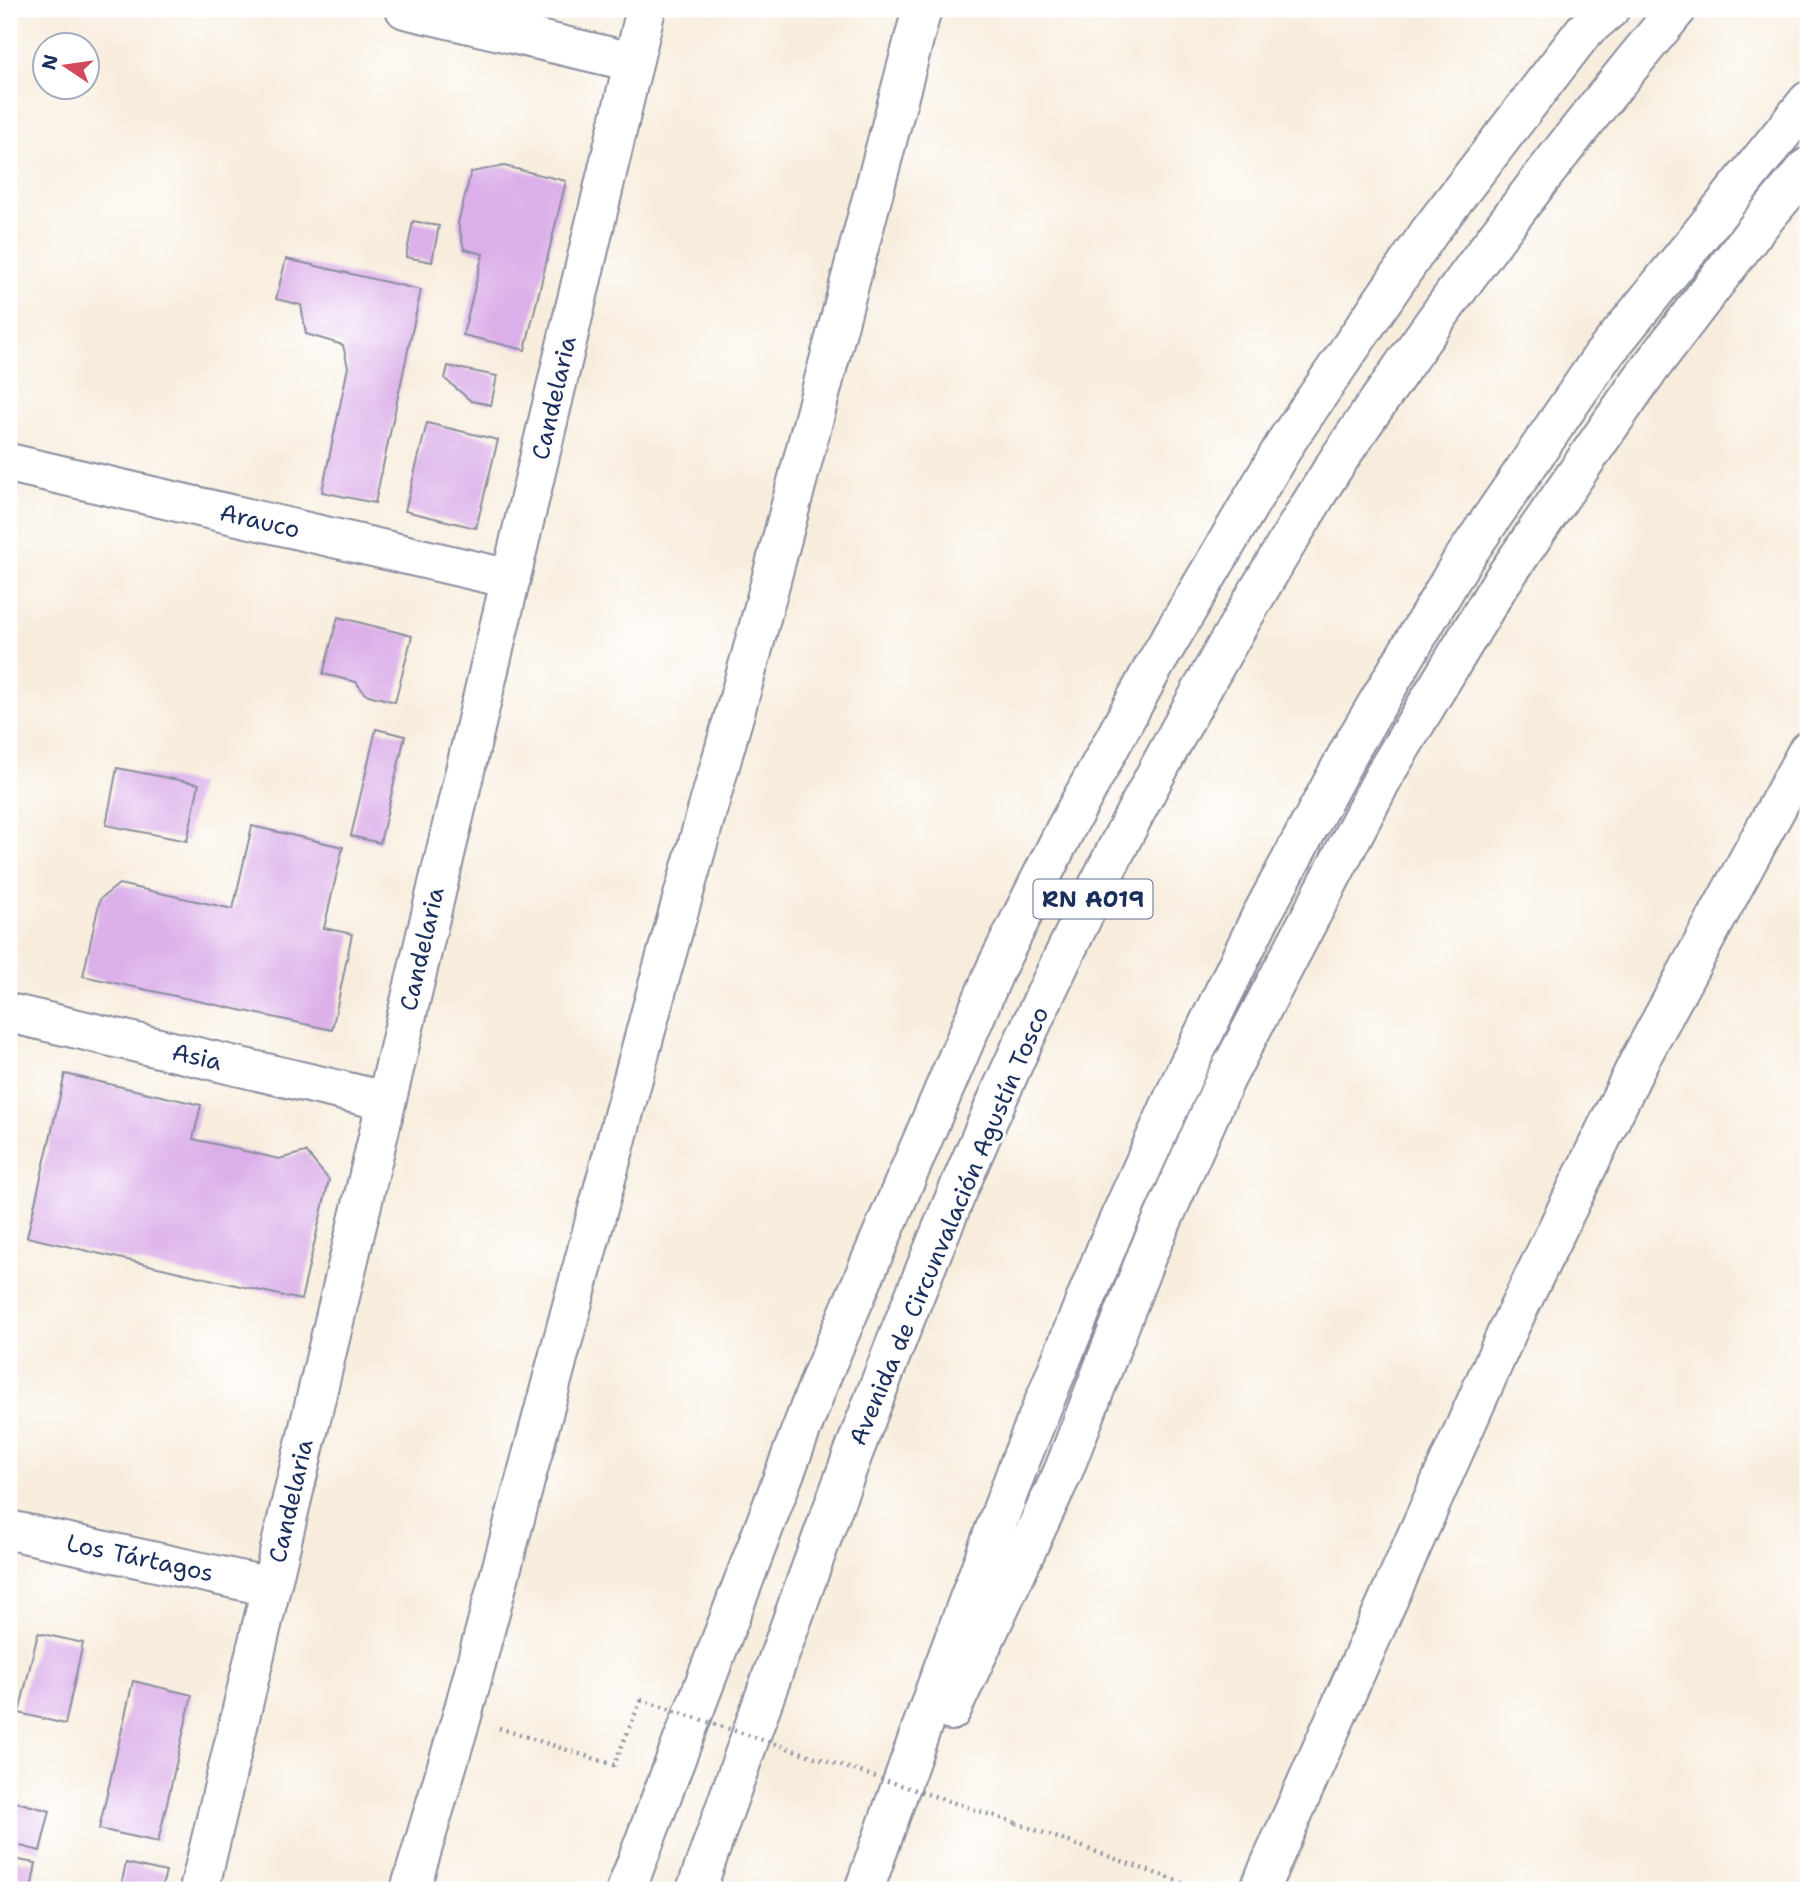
<svg xmlns="http://www.w3.org/2000/svg" width="1817" height="1899" viewBox="0 0 1817 1899" font-family="'Shantell Sans',sans-serif">
  <style>
    .building { fill: #dbafe9 }
    .lines { fill: none; stroke-linecap: round; stroke-linejoin: round }
    .minor-casing { stroke: #8a8e9e; stroke-width: 42 }
    .tertiary-casing { stroke: #8a8e9e; stroke-width: 42 }
    .motorway-casing { stroke: #8a8e9e; stroke-width: 42 }
    .path { stroke: #8a8e9e; stroke-width: 4.5; stroke-dasharray: 2 5; stroke-linecap: butt }
    .minor { stroke: #fff; stroke-width: 38 }
    .tertiary { stroke: #fff; stroke-width: 38 }
    .motorway { stroke: #fff; stroke-width: 38 }
    .path-bridge { stroke: #8a8e9e; stroke-width: 4.5; stroke-dasharray: 2 5; stroke-linecap: butt }
    .labels { text-anchor: middle; stroke-width: 6; stroke-linejoin: round; paint-order: stroke }
    .shield { fill: #fff; stroke: #5f6d8e; stroke-width: 2 }
    .shield-label { font-size: 23px; font-weight: bold; fill: #1b2f5e }
    .street-label { font-size: 24px; fill: #1b2f5e; stroke: #fff }
  </style>
  <rect width="100%" height="100%" fill="#fff"/>
  <filter id="ink" filterUnits="userSpaceOnUse"><feTurbulence type="fractalNoise" baseFrequency=".0143" numOctaves="2"/><feDisplacementMap in="SourceGraphic" scale="14" xChannelSelector="R" yChannelSelector="G"/><feConvolveMatrix kernelMatrix="1 2 1 2 8 2 1 2 1" color-interpolation-filters="sRGB"/></filter>
  <filter id="wash" filterUnits="userSpaceOnUse"><feTurbulence type="fractalNoise" baseFrequency=".00686" numOctaves="4" result="noise"/><feDisplacementMap in="SourceGraphic" scale="28" xChannelSelector="R" yChannelSelector="G"/><feGaussianBlur stdDeviation="1.57" result="paint"/><feColorMatrix in="noise" values="0 0 0 0 0 0 0 0 0 0 0 0 0 0 0 0 0 1.4 0 .05"/><feComposite in="paint" operator="in"/></filter>
  <g filter="url(#wash)">
    <rect width="100%" height="100%" fill="#f8eddd"/>
    <g id="blocks">
      <path class="building" d="M504 166 566 181 525 350 463 335 483 254 464 249 458 223 471 172Z
        M413 221 439 226 432 262 406 257Z
        M286 259 421 290 375 503 322 492 348 367 343 345 306 334 301 305 276 299Z
        M448 366 497 376 491 405 471 401 445 379Z
        M427 423 498 440 476 528 405 511Z
        M338 617 412 636 395 702 365 694 356 682 323 674Z
        M376 729 405 736 380 843 351 836Z
        M117 768 199 784 187 841 106 825Z
        M252 826 343 847 324 928 352 934 332 1030 83 976 100 899 119 884 233 909Z
        M65 1074 201 1105 193 1139 279 1159 306 1152 329 1180 301 1300 27 1237Z
        M38 1633 83 1643 65 1724 19 1713Z
        M133 1681 192 1695 158 1842 99 1829Z
        M9 1800 50 1811 40 1851 9 1843Z
        M12 1859 36 1863 31 1890H9Z
        M126 1863 166 1872 161 1890H120Z"/>
    </g>
  </g>
  <g filter="url(#ink)">
    <use href="#blocks" fill-opacity="0" stroke="#8a8e9e" stroke-width="2"/>
    <g class="lines">
      <g class="minor-casing">
        <path id="minor" d="M405 9 633 62
          M9 463 511 579
          M9 1013 386 1101
          M9 1530 271 1587
          M199 1890 646 9"/>
      </g>
      <g class="tertiary-casing">
        <path id="tertiary" d="M410 1890 462 1716 661 974 752 652 922 9
          M1259 1890 1509 1328 1639 1061 1808 750"/>
      </g>
      <g class="motorway-casing">
        <path id="motorway" d="M951 1711 1063 1472 1147 1255 1225 1080 1386 772 1498 587 1641 380 1760 224 1808 167
          M626 1890 822 1375 996 968 1066 828 1153 668 1288 439 1430 231 1584 31 1610 9
          M696 1890C782 1648 866 1404 968 1167 1070 927 1192 693 1330 473 1353 436 1379 402 1403 366 1489 243 1581 124 1677 9
          M864 1890 935 1690 1021 1459 1111 1237 1187 1068 1260 918 1351 748 1460 564 1601 358 1808 101"/>
      </g>
      <path class="path" d="M499 1728 614 1765 641 1700
        M1016 1823 1202 1890"/>
      <use href="#minor" class="minor"/>
      <use href="#tertiary" class="tertiary"/>
      <use href="#motorway" class="motorway"/>
      <path class="path-bridge" d="M641 1700 1016 1823"/>
    </g>
  </g>
  <g class="labels">
    <rect class="shield" x="1033.5" y="879.5" width="119" height="39" rx="5"/>
    <g class="shield-label">
      <text x="1093" y="907">RN A019</text>
    </g>
    <g class="street-label">
      <text transform="translate(554 398) rotate(-77)" y="8">Candelaria</text>
      <text transform="translate(260 521) rotate(13)" y="8">Arauco</text>
      <text transform="translate(422 949) rotate(-77)" y="8">Candelaria</text>
      <text transform="translate(197 1057) rotate(13)" y="8">Asia</text>
      <text transform="translate(949 1226) rotate(-67)" y="8">Avenida de Circunvalación Agustín Tosco</text>
      <text transform="translate(291 1501) rotate(-77)" y="8">Candelaria</text>
      <text transform="translate(140 1558) rotate(12)" y="8">Los Tártagos</text>
    </g>
  </g>
  <rect width="1817" height="1899" fill="none" stroke="#fff" stroke-width="35"/>
  <g transform="translate(66 66) rotate(283)"><circle r="33" fill="#ffffff" stroke="#a4acbf" stroke-width="2"/>
  <path d="M0-5L12 26L0 18L-12 26Z" fill="#d1495b"/>
  <text y="-10" font-size="19" font-weight="bold" text-anchor="middle" fill="#1b2f5e">N</text>
  </g>
</svg>
